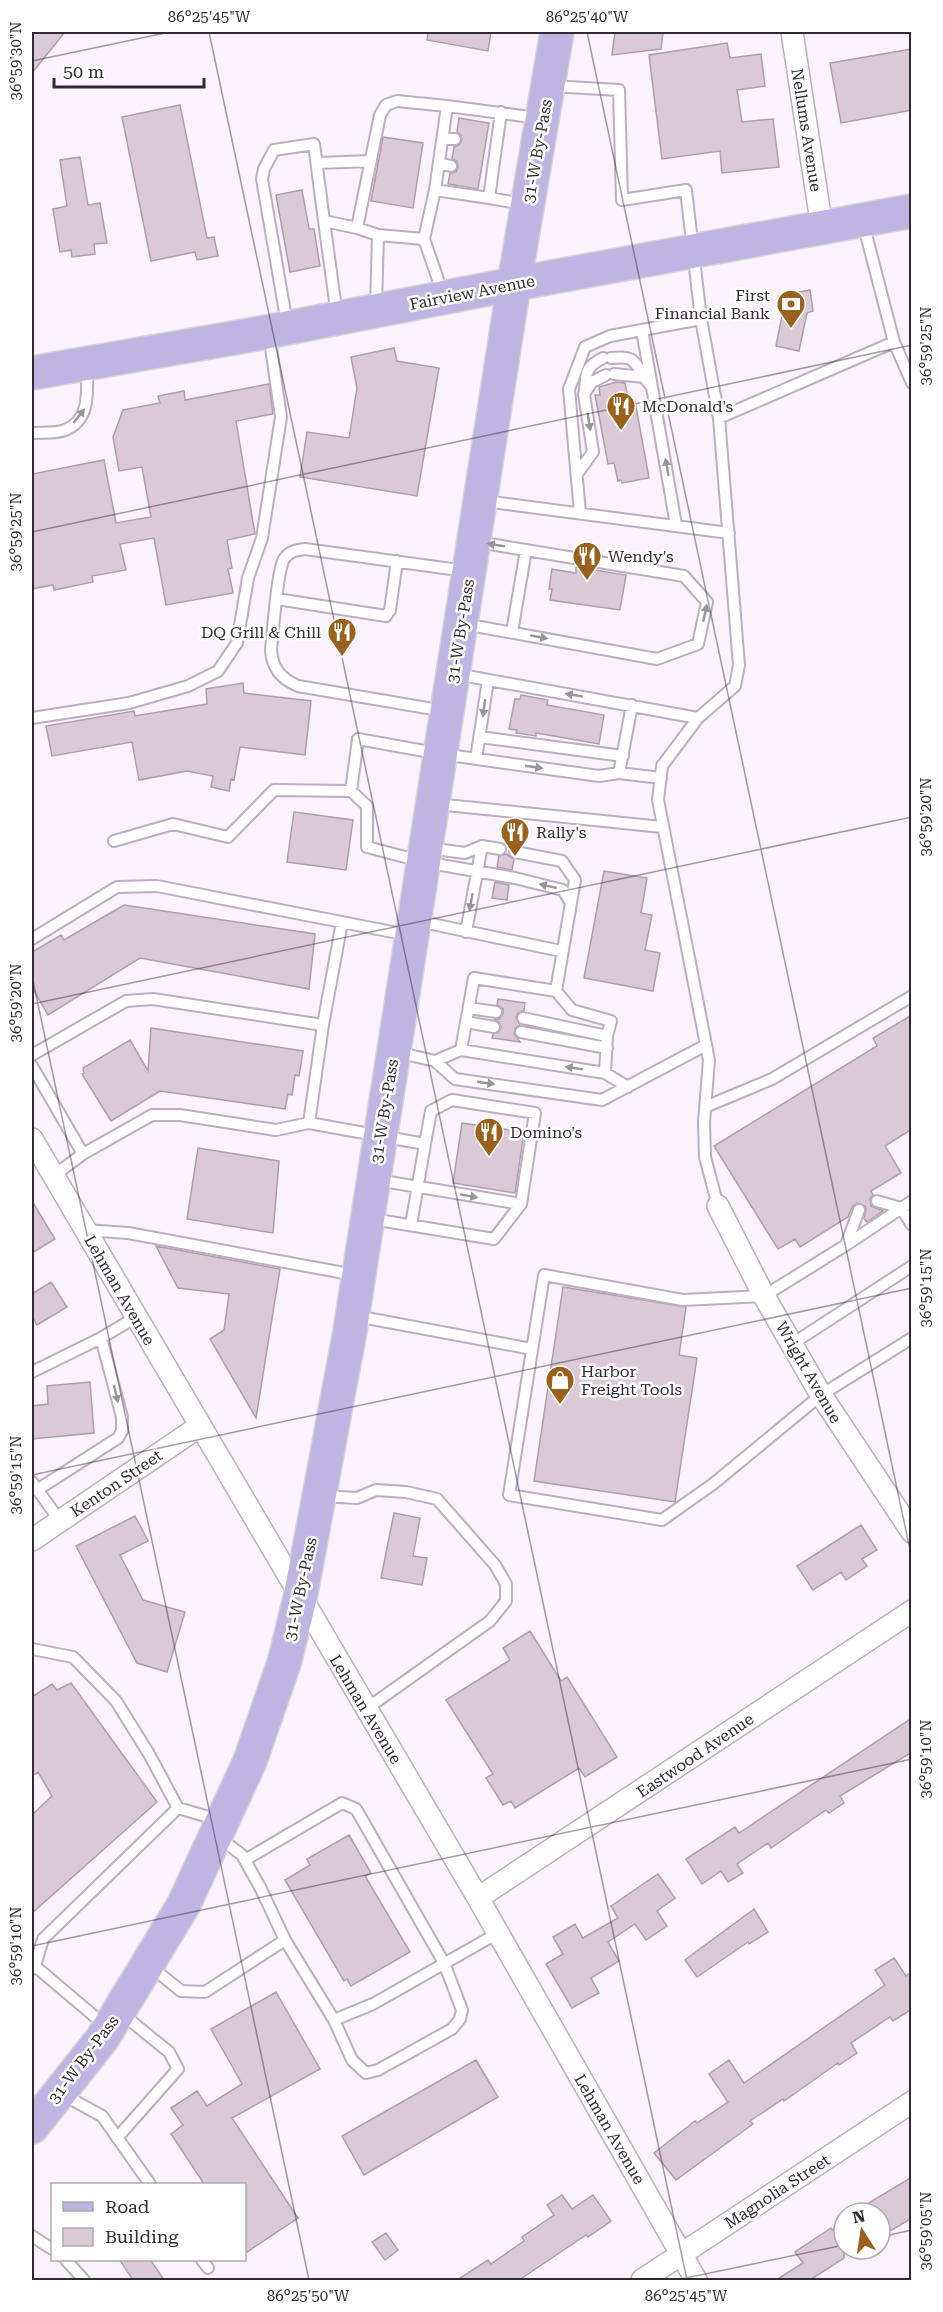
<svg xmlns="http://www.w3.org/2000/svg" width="943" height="2312" viewBox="0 0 943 2312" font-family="'Roboto Serif',serif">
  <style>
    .building { fill: #dcc9d6; stroke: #af9daa; stroke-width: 1.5 }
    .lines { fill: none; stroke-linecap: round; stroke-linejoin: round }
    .service-casing { stroke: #baaec0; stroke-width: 14 }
    .minor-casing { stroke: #baaec0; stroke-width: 24 }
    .primary-casing { stroke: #d6d5d6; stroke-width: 36 }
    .service { stroke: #fff; stroke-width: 10 }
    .minor { stroke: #fff; stroke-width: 21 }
    .primary { stroke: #beb5e3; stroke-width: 33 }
    .oneway { fill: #989598 }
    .ticks { fill: none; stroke: #302b32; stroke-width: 1.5; stroke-opacity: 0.45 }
    .labels { text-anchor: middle; stroke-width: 5; stroke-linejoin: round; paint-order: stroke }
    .street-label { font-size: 16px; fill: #302b32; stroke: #fff }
    .poi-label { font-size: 16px; fill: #302b32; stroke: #fff; text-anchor: start }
    .neatline { fill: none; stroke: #302b32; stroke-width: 2 }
    .ticks-label { font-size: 15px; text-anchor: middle; fill: #302b32 }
  </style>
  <rect width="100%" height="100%" fill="#faf3fe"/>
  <path class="building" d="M32 32H65L32 73Z
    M428 32H491L488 51 427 40Z
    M615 32H663L661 49 612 55Z
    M727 43 730 58 761 54 765 86 737 90 742 122 773 119 779 167 722 173 720 151 662 159 649 55Z
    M912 49V110L841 123 830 63Z
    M180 105 207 238 214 237 218 256 197 260 195 252 151 261 122 117Z
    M459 118 489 123 478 189 448 184 450 173 456 172 458 167 457 161 452 159 454 147 459 145 462 140 461 135 457 132Z
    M383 137 423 143 413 208 371 201Z
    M80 157 88 205 100 203 107 243 94 244 95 254 72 257 71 250 60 252 53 209 67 206 60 160Z
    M302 190 309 229H314L320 266 290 272 276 195Z
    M810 290 813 311 807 313 799 351 776 346 782 316 779 296Z
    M394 348 397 361 439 368 417 496 300 477 307 432 349 438 357 388 351 357Z
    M616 382 625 383 629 402 635 401 649 478 622 483 621 480 618 481 614 463 608 464 595 395H600L599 387Z
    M269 384 273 414 236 421 255 534 227 540 232 568 228 569 233 593 166 605 154 538 120 544 126 570 92 576 93 582 54 590 53 585 32 589V474L104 460 116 523 151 517 142 467 119 471 113 437 123 410 160 403 158 396 184 391 185 400Z
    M576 567 626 575 620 610 550 600 552 589H549L552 569 576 573Z
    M243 683 244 693 311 701 305 755 240 747 234 780 231 779 229 791 211 787 213 776 187 771 139 780 132 742 52 756 46 726 134 711 135 716 207 704 206 689Z
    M521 695 548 700 547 705 604 715 599 744 536 733V736L516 733 517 730 509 729 515 699H520Z
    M294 812 353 820 346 870 287 862Z
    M506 854 514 859 512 870 497 867 499 856Z
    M604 871 647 878 641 913 652 915 645 950 660 953 653 991 584 978Z
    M495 882 509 885 507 900 492 898Z
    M124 905 315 934 309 989 140 958 48 1015 32 987V952L61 935 64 940Z
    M498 999 525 1003 524 1011 518 1013 516 1017 520 1025 515 1028 514 1034 520 1042 492 1038 493 1034 499 1032 501 1028 499 1022 495 1020 499 1019 503 1014V1009L497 1005Z
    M912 1015V1129L885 1146 901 1173 871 1191 873 1195 870 1199 871 1206 883 1211 867 1222 864 1218 866 1209 865 1206 857 1203 852 1207 848 1217 800 1247 795 1239 778 1249 714 1146 877 1046 873 1038Z
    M151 1028 303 1051 299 1076 295 1075 292 1095 288 1094 285 1109 160 1091 111 1121 82 1074 84 1073 83 1068 130 1040 148 1071Z
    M462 1123 524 1132 515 1193 453 1183Z
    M198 1148 279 1161 273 1233 187 1219Z
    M32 1201 55 1239 32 1253Z
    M156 1246 280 1269 256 1418 210 1339 224 1330 229 1294 178 1288Z
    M51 1282 67 1307 37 1325 32 1316V1294Z
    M563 1287 686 1307 679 1355 697 1358 675 1502 534 1481Z
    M90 1382 94 1433 32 1439V1406L48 1404 47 1386Z
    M394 1513 420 1518 413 1556 427 1558 422 1585 381 1578Z
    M135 1516 148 1541 120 1555 143 1600 185 1612 167 1672 137 1663 76 1546Z
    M861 1525 877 1550 862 1559 867 1566 846 1580 841 1572 813 1590 797 1566Z
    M530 1631 561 1681 567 1677 617 1757 585 1777 579 1768 515 1808 511 1801 503 1805 486 1778 493 1774 446 1700 510 1660 503 1648Z
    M71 1683 157 1802 32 1913V1815L52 1796 38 1772 32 1776V1697L52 1684 57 1690Z
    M912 1718V1752L840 1796 844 1803 829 1813 826 1810 771 1848 768 1843 737 1864 743 1873 728 1882 721 1871 702 1884 686 1859 735 1827 739 1833Z
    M349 1835 371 1873 365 1876 410 1952 351 1986 347 1979 344 1981 285 1880 310 1865 307 1859Z
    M658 1874 675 1898 657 1911 667 1926 646 1940 635 1924 608 1942 619 1961 591 1978 599 1993 572 2008 546 1964 563 1954 553 1937 575 1924 583 1938 618 1918 611 1906Z
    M754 1909 768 1932 749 1944 748 1942 697 1977 685 1960Z
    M894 1958 906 1976 912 1972V2009L893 2021 890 2017 851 2043 857 2053 839 2065 838 2063 784 2101 783 2099 750 2121 753 2124 676 2180 654 2153 695 2121 697 2123 728 2102 709 2074 729 2060 744 2083 885 1985 875 1970Z
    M276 1992 320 2069 232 2118 298 2218 244 2254V2184H204L171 2134 183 2125 171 2108 197 2091 207 2106 242 2084 211 2029Z
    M476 2060 498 2097 364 2175 342 2136Z
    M912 2177V2218L880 2237V2213H852Z
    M562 2195 572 2209 593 2195 611 2221 588 2237 586 2235 519 2280H457L488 2260 491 2264 524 2241 522 2237 554 2215 547 2205Z
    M844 2223V2258L810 2280H776L803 2263 795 2252 831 2228 832 2230Z
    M386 2233 398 2250 385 2260 372 2242Z
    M119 2259H150L164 2280H133Z"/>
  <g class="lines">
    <g class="service-casing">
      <path id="service" d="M551 86 619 90 622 200 686 190 701 319 719 418 894 342 863 223
        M501 112 489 198 524 204
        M443 139H455
        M318 163 371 161
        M439 163 451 166
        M435 190 489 198
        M324 221 337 316
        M378 235 357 228 380 115 386 105 397 101 447 106
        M424 239 435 190 447 106 538 118
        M376 307 378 235 424 239 443 294
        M287 324 262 179 264 169 274 150 314 144 324 221 357 228
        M642 330 701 319
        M894 342 912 383
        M611 358C631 356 634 358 644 377
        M614 374 644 377 651 386
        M585 392C586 373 585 367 603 358
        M32 433C41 432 56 434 65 430 91 420 87 391 87 368
        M577 474 593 452 584 394 592 382 606 375
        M484 501 729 533
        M580 513 569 389 585 347 610 336 642 330 676 525
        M277 599 386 616 390 610 397 561
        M464 624 657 659 698 644 707 602 684 576 477 542
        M512 632 526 550
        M456 674 698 718
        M445 711 298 686C281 679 272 668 271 650 273 632 277 571 284 559 289 551 297 550 305 549L466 571
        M32 718 129 703 188 686 218 671 237 643 248 578 262 538 281 417 269 334
        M480 737 623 756
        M476 759 488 680
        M619 773 632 705
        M351 791 367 806V847L424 862 515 878 563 890 571 903 556 991 474 978 461 1050
        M436 804 662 827
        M114 841 173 824 228 837 274 790 351 791 358 739 441 754 599 776 619 773 661 778
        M428 848 465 853 482 846 500 849
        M515 852 562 861 575 880 571 903
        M418 921 561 951
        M466 932 482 846
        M32 939 117 887 157 886 408 935
        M556 991 572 1010 611 1021 607 1036 605 1073
        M469 1008 496 1012
        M523 1018 607 1036
        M466 1022 494 1027
        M521 1032 607 1048
        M396 1052 435 1061 455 1079 602 1100 706 1045
        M32 1055 126 1001 153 999 323 1025 342 922
        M435 1061 461 1050 605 1073 628 1087
        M32 1066 83 1154 53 1176
        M705 1107 772 1079 912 996
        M309 1123 425 1144 431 1111 452 1100 535 1113 521 1204 494 1239 372 1219
        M83 1154 152 1115H180L276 1130 309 1123 323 1025
        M377 1180 521 1204
        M877 1201 901 1208 912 1225
        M912 1201 846 1245 764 1296 683 1300 544 1275 509 1495 662 1520 713 1484 821 1395 912 1338
        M718 1206 705 1157 704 1122 709 1060 658 800 662 766 698 718 735 686 739 665 719 418
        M411 1225 425 1144
        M85 1230 128 1233 355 1275
        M846 1245 859 1210
        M356 1316 532 1349
        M792 1344 912 1266
        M32 1372 101 1338 136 1317
        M32 1482 60 1521
        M37 1490 118 1438 122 1431V1417L101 1338
        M321 1496 357 1498 376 1490 406 1492 437 1499 495 1565 506 1584V1601L490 1621 366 1709
        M32 1649 73 1657 116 1701 149 1754 178 1808 219 1820
        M220 1838 242 1855 261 1889 285 1940
        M245 1860 342 1803 356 1809 444 1963 462 2010 460 2019 452 2029 378 2070 366 2073 352 2060 334 2020
        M35 1966 43 1939 178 1808
        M150 1966 181 1991 205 1992 285 1940 334 2020 373 2004 498 1933
        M32 1969 35 1966 107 2027
        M62 2094 102 2116 150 2184
        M117 2138 178 2069 169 2052 121 2013
        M32 2236 52 2249
        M66 2260 84 2280
        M202 2260 208 2268"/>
    </g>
    <g class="minor-casing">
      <path id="minor" d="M792 32 822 228
        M32 1139 478 1898 696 2280
        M718 1206 764 1296 821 1395 912 1532
        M32 1540 200 1426
        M478 1898 912 1611
        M642 2280 912 2102"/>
    </g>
    <g class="primary-casing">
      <path id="primary" d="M32 373 256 334 514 284 912 211
        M32 2127 102 2039 184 1904 250 1761 285 1660 300 1598 350 1331 514 284 557 32"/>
    </g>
    <use href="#service" class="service"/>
    <use href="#minor" class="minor"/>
    <use href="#primary" class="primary"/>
  </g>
  <defs><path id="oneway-solid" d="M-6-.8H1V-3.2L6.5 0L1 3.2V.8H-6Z" transform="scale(1.5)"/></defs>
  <g class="oneway">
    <use href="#oneway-solid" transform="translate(79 416) rotate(-52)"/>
    <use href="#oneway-solid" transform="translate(589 422) rotate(81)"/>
    <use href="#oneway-solid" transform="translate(667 467) rotate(-100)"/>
    <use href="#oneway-solid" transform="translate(496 545) rotate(-171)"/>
    <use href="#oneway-solid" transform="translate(705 613) rotate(-78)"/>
    <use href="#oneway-solid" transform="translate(539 637) rotate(10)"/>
    <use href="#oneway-solid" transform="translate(574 695) rotate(-170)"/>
    <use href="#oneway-solid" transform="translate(484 708) rotate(98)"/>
    <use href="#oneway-solid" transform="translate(534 767) rotate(8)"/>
    <use href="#oneway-solid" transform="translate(548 886) rotate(-167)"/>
    <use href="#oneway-solid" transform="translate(471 902) rotate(100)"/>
    <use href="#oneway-solid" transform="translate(574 1068) rotate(-171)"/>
    <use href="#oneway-solid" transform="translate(486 1083) rotate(8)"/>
    <use href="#oneway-solid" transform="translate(469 1196) rotate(10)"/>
    <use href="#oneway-solid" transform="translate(116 1394) rotate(77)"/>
  </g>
  <path class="ticks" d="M209 32 687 2280M587 32 912 1559M32 61 170 32M32 532 912 345M32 976 309 2280M32 1004 912 817M32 1475 912 1288M32 1946 912 1759M880 2237 912 2230M676 2280 844 2245"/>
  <defs>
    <g id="bank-pin" transform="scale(1.5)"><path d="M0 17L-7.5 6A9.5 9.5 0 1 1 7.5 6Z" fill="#99611c" stroke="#fff"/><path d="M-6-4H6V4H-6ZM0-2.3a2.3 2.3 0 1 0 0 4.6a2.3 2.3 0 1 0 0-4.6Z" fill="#fff"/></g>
    <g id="restaurant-pin" transform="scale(1.5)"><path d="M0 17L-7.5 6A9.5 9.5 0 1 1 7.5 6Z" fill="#99611c" stroke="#fff"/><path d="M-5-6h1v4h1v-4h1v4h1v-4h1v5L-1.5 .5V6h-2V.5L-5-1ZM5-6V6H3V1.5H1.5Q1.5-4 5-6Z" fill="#fff"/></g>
    <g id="shop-pin" transform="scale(1.5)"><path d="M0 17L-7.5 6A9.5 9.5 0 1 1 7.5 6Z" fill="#99611c" stroke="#fff"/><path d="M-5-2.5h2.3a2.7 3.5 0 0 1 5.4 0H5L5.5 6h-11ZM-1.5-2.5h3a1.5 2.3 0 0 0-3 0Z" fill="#fff"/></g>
  </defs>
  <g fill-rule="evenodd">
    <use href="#bank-pin" x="791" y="304"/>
    <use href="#restaurant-pin" x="621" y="406"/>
    <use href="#restaurant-pin" x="587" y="556"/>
    <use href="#restaurant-pin" x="342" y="632"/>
    <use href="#restaurant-pin" x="515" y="832"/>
    <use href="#restaurant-pin" x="489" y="1132"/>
    <use href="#shop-pin" x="560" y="1380"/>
  </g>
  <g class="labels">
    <g class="street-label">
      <text transform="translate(807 130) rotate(81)" y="6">Nellums Avenue</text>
      <text transform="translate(537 151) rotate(-80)" y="6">31-W By-Pass</text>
      <text transform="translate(472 292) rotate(-11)" y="6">Fairview Avenue</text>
      <text transform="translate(460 631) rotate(-81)" y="6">31-W By-Pass</text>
      <text transform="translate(384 1111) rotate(-81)" y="6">31-W By-Pass</text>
      <text transform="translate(120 1290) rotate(60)" y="6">Lehman Avenue</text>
      <text transform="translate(809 1372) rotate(60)" y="6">Wright Avenue</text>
      <text transform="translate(116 1483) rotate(-34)" y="6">Kenton Street</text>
      <text transform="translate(300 1589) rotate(-78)" y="6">31-W By-Pass</text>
      <text transform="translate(366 1709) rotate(59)" y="6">Lehman Avenue</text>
      <text transform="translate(695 1755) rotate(-34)" y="6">Eastwood Avenue</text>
      <text transform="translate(83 2059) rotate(-53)" y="6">31-W By-Pass</text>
      <text transform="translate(610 2129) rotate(60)" y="6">Lehman Avenue</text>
      <text transform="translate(777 2191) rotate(-33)" y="6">Magnolia Street</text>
    </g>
    <g class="poi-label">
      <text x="770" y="301" text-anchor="end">First<tspan x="770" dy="18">Financial Bank</tspan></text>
      <text x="642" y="412">McDonald's</text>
      <text x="608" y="562">Wendy's</text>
      <text x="321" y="638" text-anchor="end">DQ Grill &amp; Chill</text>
      <text x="536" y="838">Rally's</text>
      <text x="510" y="1138">Domino's</text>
      <text x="581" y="1377">Harbor<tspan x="581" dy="18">Freight Tools</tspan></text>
    </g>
  </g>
  <rect width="943" height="2312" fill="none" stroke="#ffffff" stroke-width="66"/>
  <rect x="51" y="2183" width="195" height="78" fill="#ffffff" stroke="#acaaad" stroke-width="1.5"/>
  <rect x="63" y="2202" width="30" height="9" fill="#beb5e3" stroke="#acaaad" stroke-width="1.5"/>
  <text x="105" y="2213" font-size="18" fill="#302b32">Road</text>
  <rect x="63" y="2228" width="30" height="18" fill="#dcc9d6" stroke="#acaaad" stroke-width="1.5"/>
  <text x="105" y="2243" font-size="18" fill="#302b32">Building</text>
  <g transform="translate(862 2231) rotate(348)"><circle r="28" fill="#ffffff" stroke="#acaaad" stroke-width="1.5"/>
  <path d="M0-4.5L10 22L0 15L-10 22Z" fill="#99611c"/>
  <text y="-9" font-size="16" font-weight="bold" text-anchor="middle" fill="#302b32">N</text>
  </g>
  <path d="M54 78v9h150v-9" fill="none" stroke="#302b32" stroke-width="3"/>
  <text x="63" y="78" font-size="18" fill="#302b32" stroke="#ffffff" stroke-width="4.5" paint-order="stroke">50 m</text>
  <rect x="33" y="33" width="877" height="2246" class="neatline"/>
  <g class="ticks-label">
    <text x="209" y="22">86°25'45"W</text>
    <text x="587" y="22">86°25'40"W</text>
    <text transform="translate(16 61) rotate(-90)" y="5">36°59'30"N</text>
    <text transform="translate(926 346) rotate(-90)" y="5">36°59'25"N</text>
    <text transform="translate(16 532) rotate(-90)" y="5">36°59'25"N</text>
    <text transform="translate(926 817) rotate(-90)" y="5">36°59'20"N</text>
    <text transform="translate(16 1003) rotate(-90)" y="5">36°59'20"N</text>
    <text transform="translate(926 1288) rotate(-90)" y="5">36°59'15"N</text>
    <text transform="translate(16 1475) rotate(-90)" y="5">36°59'15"N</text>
    <text transform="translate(926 1759) rotate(-90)" y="5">36°59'10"N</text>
    <text transform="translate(16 1946) rotate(-90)" y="5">36°59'10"N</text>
    <text transform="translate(926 2231) rotate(-90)" y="5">36°59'05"N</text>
    <text x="308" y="2301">86°25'50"W</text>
    <text x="686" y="2301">86°25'45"W</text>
  </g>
</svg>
